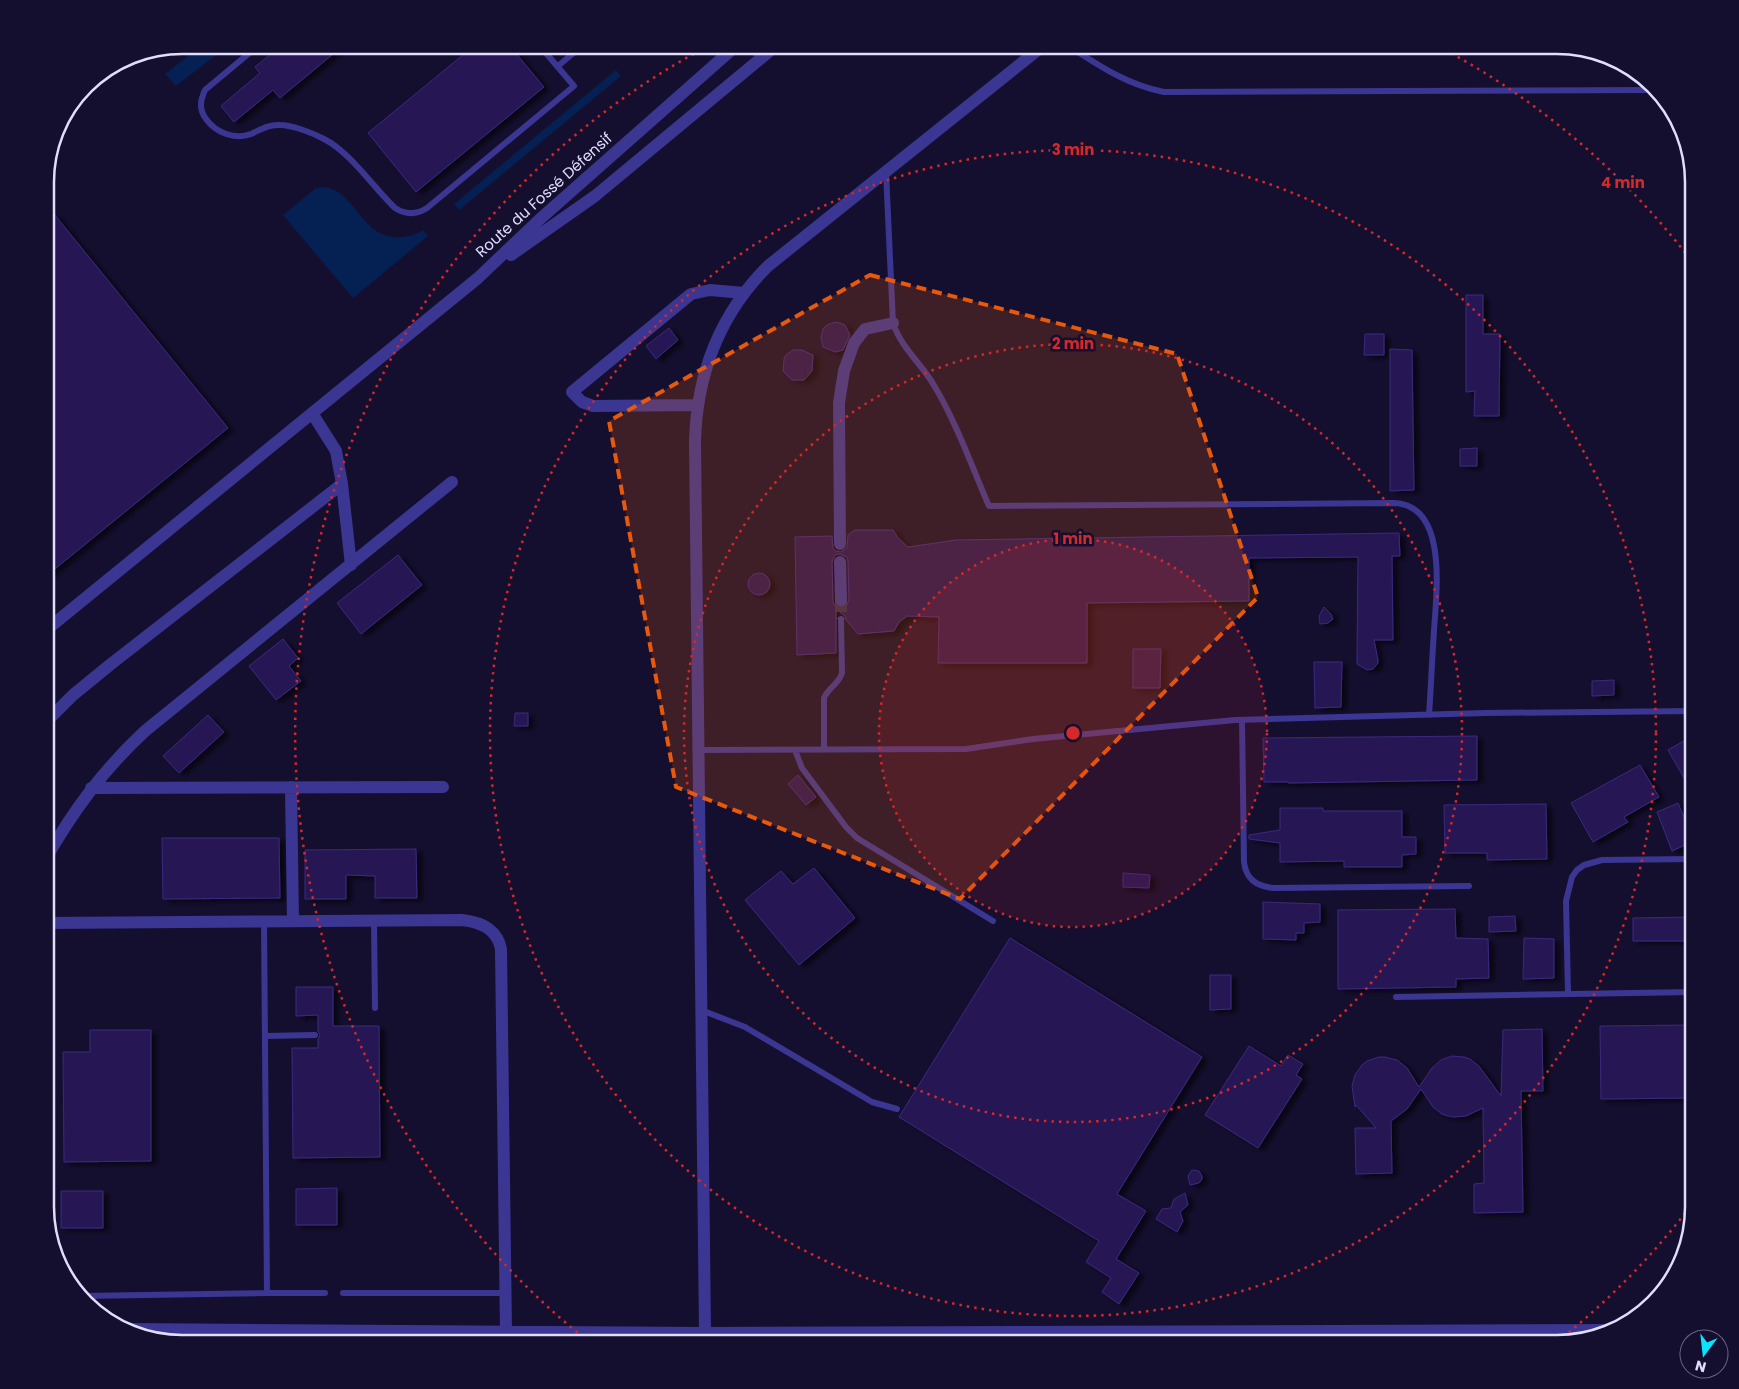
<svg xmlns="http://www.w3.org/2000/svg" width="1739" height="1389" viewBox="0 0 1739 1389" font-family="Poppins,sans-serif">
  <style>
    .water { fill: #052052 }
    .building { fill: #251952; stroke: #3b2980; fill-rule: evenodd; filter: url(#shadow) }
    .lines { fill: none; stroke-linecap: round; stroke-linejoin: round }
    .street-tunnel { stroke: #342e4e; stroke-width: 12; stroke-dasharray: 12 6; stroke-linecap: butt }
    .lane { stroke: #3b3692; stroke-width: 6 }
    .street { stroke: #3b3692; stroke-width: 12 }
    .marked { fill: #e8590c; fill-opacity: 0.2; stroke: #e8590c; stroke-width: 4; stroke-dasharray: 10 6; stroke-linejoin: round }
    .ring { fill: none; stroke: #d62828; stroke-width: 2.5; stroke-dasharray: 2.5 5 }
    .labels { text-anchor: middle; stroke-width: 5; stroke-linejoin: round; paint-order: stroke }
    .street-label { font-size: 15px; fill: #e1ddff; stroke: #150f2f }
    .rim { fill: none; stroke: #e1ddff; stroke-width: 2.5 }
    .centre { fill: #d62828; stroke: #150f2f; stroke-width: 2.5 }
    .ring-label { font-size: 15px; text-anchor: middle; font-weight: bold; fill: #d62828; stroke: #150f2f; stroke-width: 5; stroke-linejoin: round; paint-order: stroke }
  </style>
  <defs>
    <filter id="shadow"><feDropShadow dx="5.5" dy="3" stdDeviation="2.5" flood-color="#0009"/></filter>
  </defs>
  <rect width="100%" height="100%" fill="#150f2f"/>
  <path class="water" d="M202 45H229L176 86 165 74Z
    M616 70 621 76 459 210 454 204Z
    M322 187C354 188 359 233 393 237 404 238 414 236 423 230L428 236 353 298 283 215 315 189Z"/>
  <path class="building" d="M282 45H344L280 98 273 90 234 122 221 106 260 73 255 67Z
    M475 45H509L544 87 416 192 368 133Z
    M54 214 228 428 45 577V222Z
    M1466 295H1483V334H1500L1499 416H1474L1475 391 1466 392Z
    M837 322 845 325 850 335 843 350 835 352 823 347 821 338 823 329 826 326 829 324Z
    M669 328 678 340 656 359 646 346Z
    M1365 334H1384V355H1364Z
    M1390 349 1412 350 1414 490 1390 491Z
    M793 350H802L813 355 812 371 804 380H792L783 371 784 359 786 355Z
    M1477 448V466H1460V449Z
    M855 530H893L898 538 908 547 956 540 1399 533 1400 556H1392L1393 640H1374L1378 660V663L1373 669 1367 670 1357 664 1358 557 1249 558V601L1087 603V663H938L939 617 907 616 899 622 894 631 858 634 846 620 845 616 836 609V653L797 655 795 537 832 536 833 548 836 551 841 552 847 548 848 535ZM840 554 847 557 848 561 849 600 846 607 841 608 834 605 833 601 832 562 835 555Z
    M398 555 422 585 361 634 337 603Z
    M748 584a11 11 0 1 1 22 0a11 11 0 1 1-22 0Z
    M1324 607 1331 614 1333 619 1328 623 1320 624 1319 616Z
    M283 639 298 658 289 666 301 681 276 700 249 666Z
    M1133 649H1161L1160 688H1133Z
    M1314 662H1342L1341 707 1315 708Z
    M1614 680V695L1592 696V681Z
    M515 713H528V726H514Z
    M208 715 224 732 179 773 163 756Z
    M1694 735V772L1684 778 1668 750Z
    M1477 736V780L1288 783V782H1264L1263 738Z
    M1640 765 1659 797 1624 817 1628 822 1593 842 1571 803Z
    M798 775 816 797 806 805 788 784Z
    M1678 803 1694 841 1672 851 1657 812Z
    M1546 804 1547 859 1487 860V853H1445L1444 805Z
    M1280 808H1323V811H1402V837H1416V854L1402 855V867H1344V861L1280 862V843L1249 839V835L1280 830Z
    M162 838H279L280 898 163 899Z
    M416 849 417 898H375V876L346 875V899H305V850Z
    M814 868 855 918 799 965 745 900 781 871 793 884Z
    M1123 873 1150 875 1149 888 1123 887Z
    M1263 902 1320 904V922L1304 923V933H1296V940L1263 939Z
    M1455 909 1456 938 1488 939 1489 978 1456 979V987L1338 989V910Z
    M1515 916 1516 931 1489 932V917Z
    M1692 917V941H1633V918Z
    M1010 938 1202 1057 1117 1194 1146 1211 1116 1259 1139 1273 1119 1304 1102 1292 1111 1278 1086 1262 1099 1241 899 1117Z
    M1524 938 1554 939V978L1523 979Z
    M1210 975H1231V1009L1210 1010Z
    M296 987H333V1026H379L380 1157 293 1158 292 1048H318V1039L320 1035 318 1031V1015L296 1016Z
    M1694 1025V1098L1601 1099 1600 1026Z
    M1542 1029 1543 1091H1521L1523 1212 1474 1213V1184L1484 1183 1483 1108 1466 1116 1454 1117 1448 1116 1442 1114 1433 1107 1421 1089 1407 1109 1391 1121 1392 1173 1356 1174 1355 1128H1376L1356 1105 1355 1107 1352 1086 1355 1075 1362 1065 1367 1061 1379 1057H1385L1397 1060 1407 1068 1419 1087 1432 1068 1441 1060 1452 1056 1464 1057 1470 1059 1479 1066 1501 1096 1503 1030Z
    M90 1030H151V1161L64 1162 63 1052H90Z
    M1249 1046 1281 1066 1288 1055 1303 1064 1296 1075 1302 1079 1258 1148 1205 1115Z
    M1192 1170 1199 1171 1202 1176V1179L1199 1183 1190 1185 1188 1176Z
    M337 1188V1225H296V1189Z
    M61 1191H103V1228H61Z
    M1185 1193 1188 1205 1180 1212 1183 1221 1177 1232 1156 1219 1162 1209 1171 1208 1174 1199Z"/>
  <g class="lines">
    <path class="street-tunnel" d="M841 600V619"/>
    <path class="lane" d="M259 45 205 90C200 101 199 110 206 119 216 133 235 140 251 134 260 130 269 124 280 125 292 125 313 133 324 139 350 152 373 187 395 208 406 215 416 215 427 208L574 86 539 45
      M745 45 761 58
      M1067 45C1098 65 1127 85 1164 92L1656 90
      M558 66 583 45
      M886 172 893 323C901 348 923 365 935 387 957 424 972 467 989 506L1394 503C1449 505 1436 595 1434 631 1432 659 1431 687 1429 715
      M1242 720 1244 862C1246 879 1256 886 1273 888L1469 886
      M698 750 966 749 1033 739 1235 720 1485 713 1694 711
      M795 750 802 768 846 827 857 838 993 921
      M824 750V698C828 688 839 684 842 673L841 619
      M374 920 375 1008
      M1568 994 1566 901 1572 877 1577 870 1584 865 1602 860 1694 859
      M1396 997 1694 992
      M701 1010 745 1027 872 1102 897 1109
      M265 1036 315 1035
      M267 1293H325
      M343 1293H505
      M81 1296 267 1293 264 921
      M487 1344V1332"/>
    <path class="street" d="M1044 45 768 266C719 315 697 373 695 441L705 1333 1618 1330
      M511 255 595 196 777 45
      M697 405 593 406 582 402 572 392 691 294 710 290 744 293
      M342 484 351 565
      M840 544 839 403 844 371 854 343 865 329 893 323
      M840 562 841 600
      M45 631 478 278 540 219 737 45
      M45 723 73 695 111 664 342 484 336 451 312 413
      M291 787 293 920
      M91 788 443 787
      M45 860C73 811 103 770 145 731L452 482
      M45 923 462 920C481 922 497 929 501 949L506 1332
      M56 1256 71 1283
      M125 1329 705 1333"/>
  </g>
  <path class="marked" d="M870 275 1177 354 1258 597 960 899 676 787 609 421Z"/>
  <circle cx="1073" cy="733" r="194" fill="#d62828" fill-opacity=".12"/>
  <g class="ring">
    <circle cx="1073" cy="733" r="194"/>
    <circle cx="1073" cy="733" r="389"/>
    <circle cx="1073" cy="733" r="583"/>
    <path d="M1690 1207A778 778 0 0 1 1557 1342M589 1342A778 778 0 0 1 708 46M1438 46A778 778 0 0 1 1690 259"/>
  </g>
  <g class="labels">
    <g class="street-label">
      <text transform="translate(544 195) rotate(-42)" y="5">Route du Fossé Défensif</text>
    </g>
  </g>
  <path d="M0 0H1739V1389H0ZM182 54H1557A128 128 0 0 1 1685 182V1207A128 128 0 0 1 1557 1335H182A128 128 0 0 1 54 1207V182A128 128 0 0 1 182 54Z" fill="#150f2f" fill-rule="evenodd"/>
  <path class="rim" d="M182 54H1557A128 128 0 0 1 1685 182V1207A128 128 0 0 1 1557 1335H182A128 128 0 0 1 54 1207V182A128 128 0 0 1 182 54Z"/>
  <circle cx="1073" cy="733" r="8" class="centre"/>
  <g class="ring-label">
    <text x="1073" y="155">3 min</text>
    <text x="1623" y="188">4 min</text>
    <text x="1073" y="349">2 min</text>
    <text x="1073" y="544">1 min</text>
  </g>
  <g transform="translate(1704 1354) rotate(195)"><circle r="24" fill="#150f2f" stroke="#676182"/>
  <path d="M0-4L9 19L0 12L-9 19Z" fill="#09e3ff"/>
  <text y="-8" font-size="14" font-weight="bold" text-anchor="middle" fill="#e1ddff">N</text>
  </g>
</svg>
